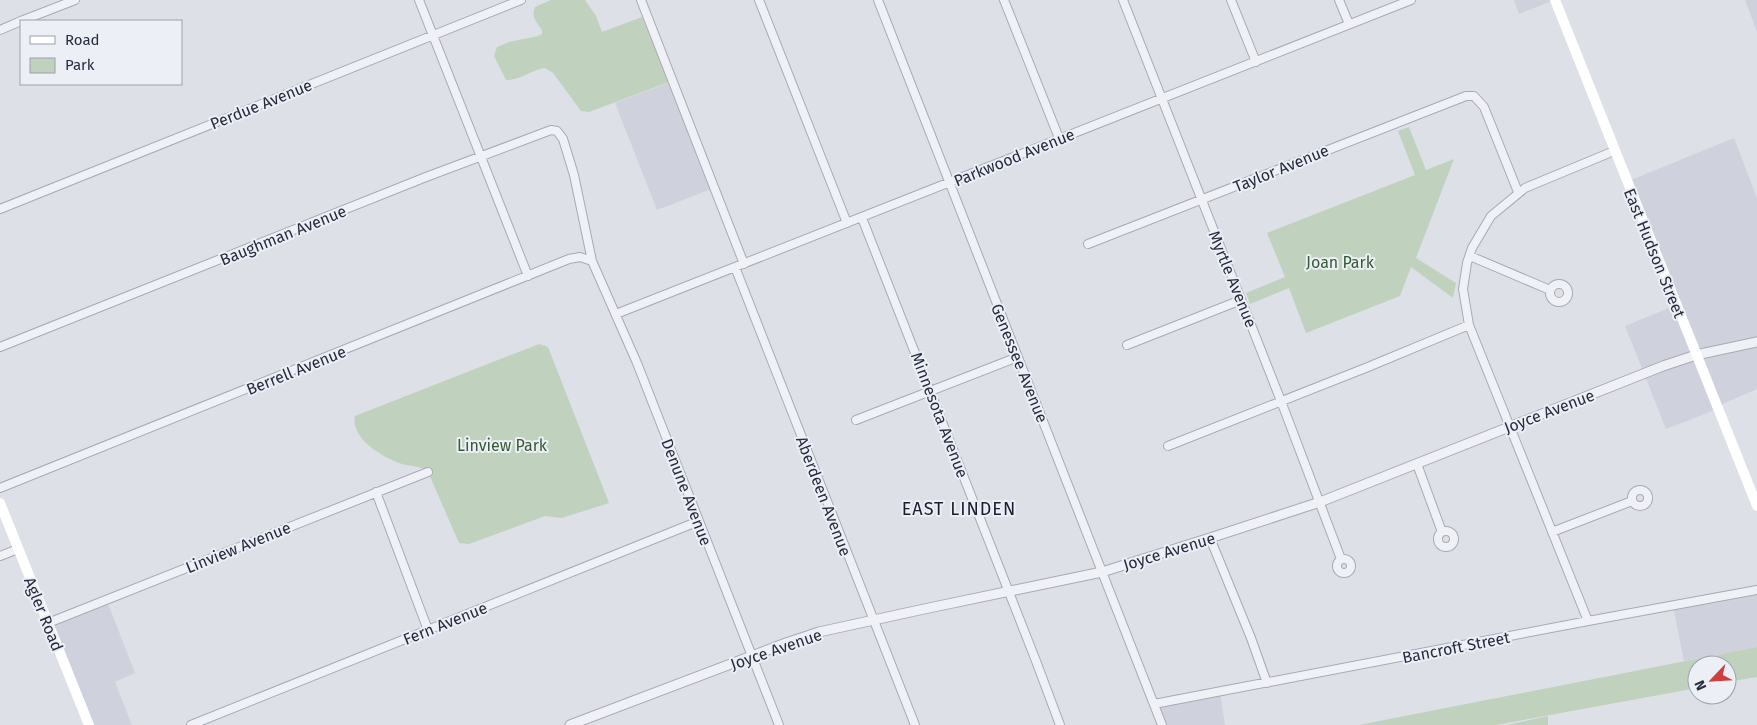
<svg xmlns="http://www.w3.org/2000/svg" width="1757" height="725" viewBox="0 0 1757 725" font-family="'Fira Sans',sans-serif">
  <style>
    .built { fill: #cfd2dc }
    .green { fill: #c0d1be }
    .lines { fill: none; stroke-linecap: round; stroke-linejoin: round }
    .minor-casing { stroke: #a6aab4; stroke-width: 10 }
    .tertiary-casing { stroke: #a6aab4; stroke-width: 11 }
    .minor { stroke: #f0f1f6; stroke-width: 8 }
    .tertiary { stroke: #f0f1f6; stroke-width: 9 }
    .secondary { stroke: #fff; stroke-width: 10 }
    .labels { text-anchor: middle; stroke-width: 4; stroke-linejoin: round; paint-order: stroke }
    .street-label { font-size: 16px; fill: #262c3e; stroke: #eceff5 }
    .park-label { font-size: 16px; fill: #355a34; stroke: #eceff5 }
    .neighbourhood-label { font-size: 18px; letter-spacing: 1px; fill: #191d2f; stroke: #eceff5 }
  </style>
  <rect width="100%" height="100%" fill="#dde0e7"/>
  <path class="built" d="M1514 0H1554L1519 14Z
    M1745 0H1757V32Z
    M673 81 714 188 657 210 615 103Z
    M1734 138 1757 198V389L1725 403 1710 412 1666 429 1625 326 1676 305 1626 182Z
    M1757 589V647L1684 661 1673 606Z
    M107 601 135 673 115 682 132 725H90L44 625Z
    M1220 692 1225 725H1162L1155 706Z"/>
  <path class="green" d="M551 0H585L596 16 602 32 642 17 669 82 589 112 581 111 553 73 545 68C531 70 521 80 506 80L494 56 497 47 509 42 538 36 542 34V30C536 22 531 16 535 7Z
    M1409 127 1426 170 1454 159 1416 258 1456 283 1453 298 1411 267 1400 296 1306 333 1289 288 1250 304 1246 293 1285 277 1267 233 1415 175 1398 131Z
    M539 344 548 347 609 503 562 518 545 516 469 544 459 543 428 472C420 465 412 467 402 464 383 458 350 438 355 416Z
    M1757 647V677L1727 682V665H1697V688L1496 725H1359Z
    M1548 716V725H1507Z"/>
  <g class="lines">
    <g class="minor-casing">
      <path id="minor" d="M419 0 528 276
        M641 0 744 264
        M759 0 847 223
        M878 0 1162 725
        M1004 0 1059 138
        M1123 0 1281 401 1341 559
        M1231 0 1256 62
        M1339 0 1349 24
        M21 21 75 0
        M0 30 21 21
        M0 209 521 0
        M862 218 1036 661 1060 725
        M1088 244 1466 96H1474L1484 107 1518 192
        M1470 256 1550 290
        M735 267 915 725
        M1550 293a9 9 0 1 1 18 0a9 9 0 1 1-18 0Z
        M616 314 1411 0
        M1127 345 1241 300
        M0 347 426 177 551 130 557 131 563 139 574 175 592 261 637 363 779 725
        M856 420 1018 357
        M1168 446 1368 367 1469 325
        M1417 464 1442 532
        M0 488 569 259 580 257 592 261
        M1632 498a8 8 0 1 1 16 0a8 8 0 1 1-16 0Z
        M376 492 428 630
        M1438 539a8 8 0 1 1 16 0a8 8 0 1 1-16 0Z
        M1552 532 1632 501
        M1210 538 1251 638 1267 683
        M0 556 18 549
        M1337 566a7 7 0 1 1 14 0a7 7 0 1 1-14 0Z
        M1588 621 1469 325 1463 289 1467 263 1472 248 1491 216 1525 188 1614 151
        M48 623 428 472
        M1154 704 1588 621 1757 590
        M191 725 699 521"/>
    </g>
    <g class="tertiary-casing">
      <path id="tertiary" d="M570 725 786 643 819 632 924 609 1102 572 1210 538 1320 502 1663 366 1696 355 1757 342"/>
    </g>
    <use href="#minor" class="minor"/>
    <use href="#tertiary" class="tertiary"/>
    <path class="secondary" d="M1555 0 1757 506
      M0 503 89 725"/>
  </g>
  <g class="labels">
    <g class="street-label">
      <text transform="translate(261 104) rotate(-22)" y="6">Perdue Avenue</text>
      <text transform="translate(1014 157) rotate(-22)" y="6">Parkwood Avenue</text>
      <text transform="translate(1281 168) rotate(-22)" y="6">Taylor Avenue</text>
      <text transform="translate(283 235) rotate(-22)" y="6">Baughman Avenue</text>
      <text transform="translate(1655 253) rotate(68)" y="6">East Hudson Street</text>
      <text transform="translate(1233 279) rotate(68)" y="6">Myrtle Avenue</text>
      <text transform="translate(1020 363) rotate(68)" y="6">Genessee Avenue</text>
      <text transform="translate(296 370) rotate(-22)" y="6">Berrell Avenue</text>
      <text transform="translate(1549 411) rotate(-21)" y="6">Joyce Avenue</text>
      <text transform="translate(940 415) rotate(69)" y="6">Minnesota Avenue</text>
      <text transform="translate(687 492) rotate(69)" y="6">Denune Avenue</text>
      <text transform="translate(824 496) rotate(69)" y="6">Aberdeen Avenue</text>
      <text transform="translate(238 547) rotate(-22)" y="6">Linview Avenue</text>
      <text transform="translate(1169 551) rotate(-17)" y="6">Joyce Avenue</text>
      <text transform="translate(44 614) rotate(68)" y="6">Agler Road</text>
      <text transform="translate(445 623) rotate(-22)" y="6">Fern Avenue</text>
      <text transform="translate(1456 647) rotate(-11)" y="6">Bancroft Street</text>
      <text transform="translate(776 649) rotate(-19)" y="6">Joyce Avenue</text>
    </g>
    <g class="park-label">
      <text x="1340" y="268">Joan Park</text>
      <text x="502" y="451">Linview Park</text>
    </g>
    <g class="neighbourhood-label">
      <text x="959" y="515">EAST LINDEN</text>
    </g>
  </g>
  <rect x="20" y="20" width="162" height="65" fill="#eceff5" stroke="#9da1ac"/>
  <rect x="30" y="36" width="25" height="8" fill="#ffffff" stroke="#9da1ac"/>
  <text x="65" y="45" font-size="15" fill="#262c3e">Road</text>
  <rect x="30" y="58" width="25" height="15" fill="#c0d1be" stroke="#9da1ac"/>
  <text x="65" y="70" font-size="15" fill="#262c3e">Park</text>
  <g transform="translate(1712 680) rotate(245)"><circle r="24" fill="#eceff5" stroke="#9da1ac"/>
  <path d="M0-4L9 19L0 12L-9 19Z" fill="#cf3f3f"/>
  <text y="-8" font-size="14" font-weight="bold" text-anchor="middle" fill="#262c3e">N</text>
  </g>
</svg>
